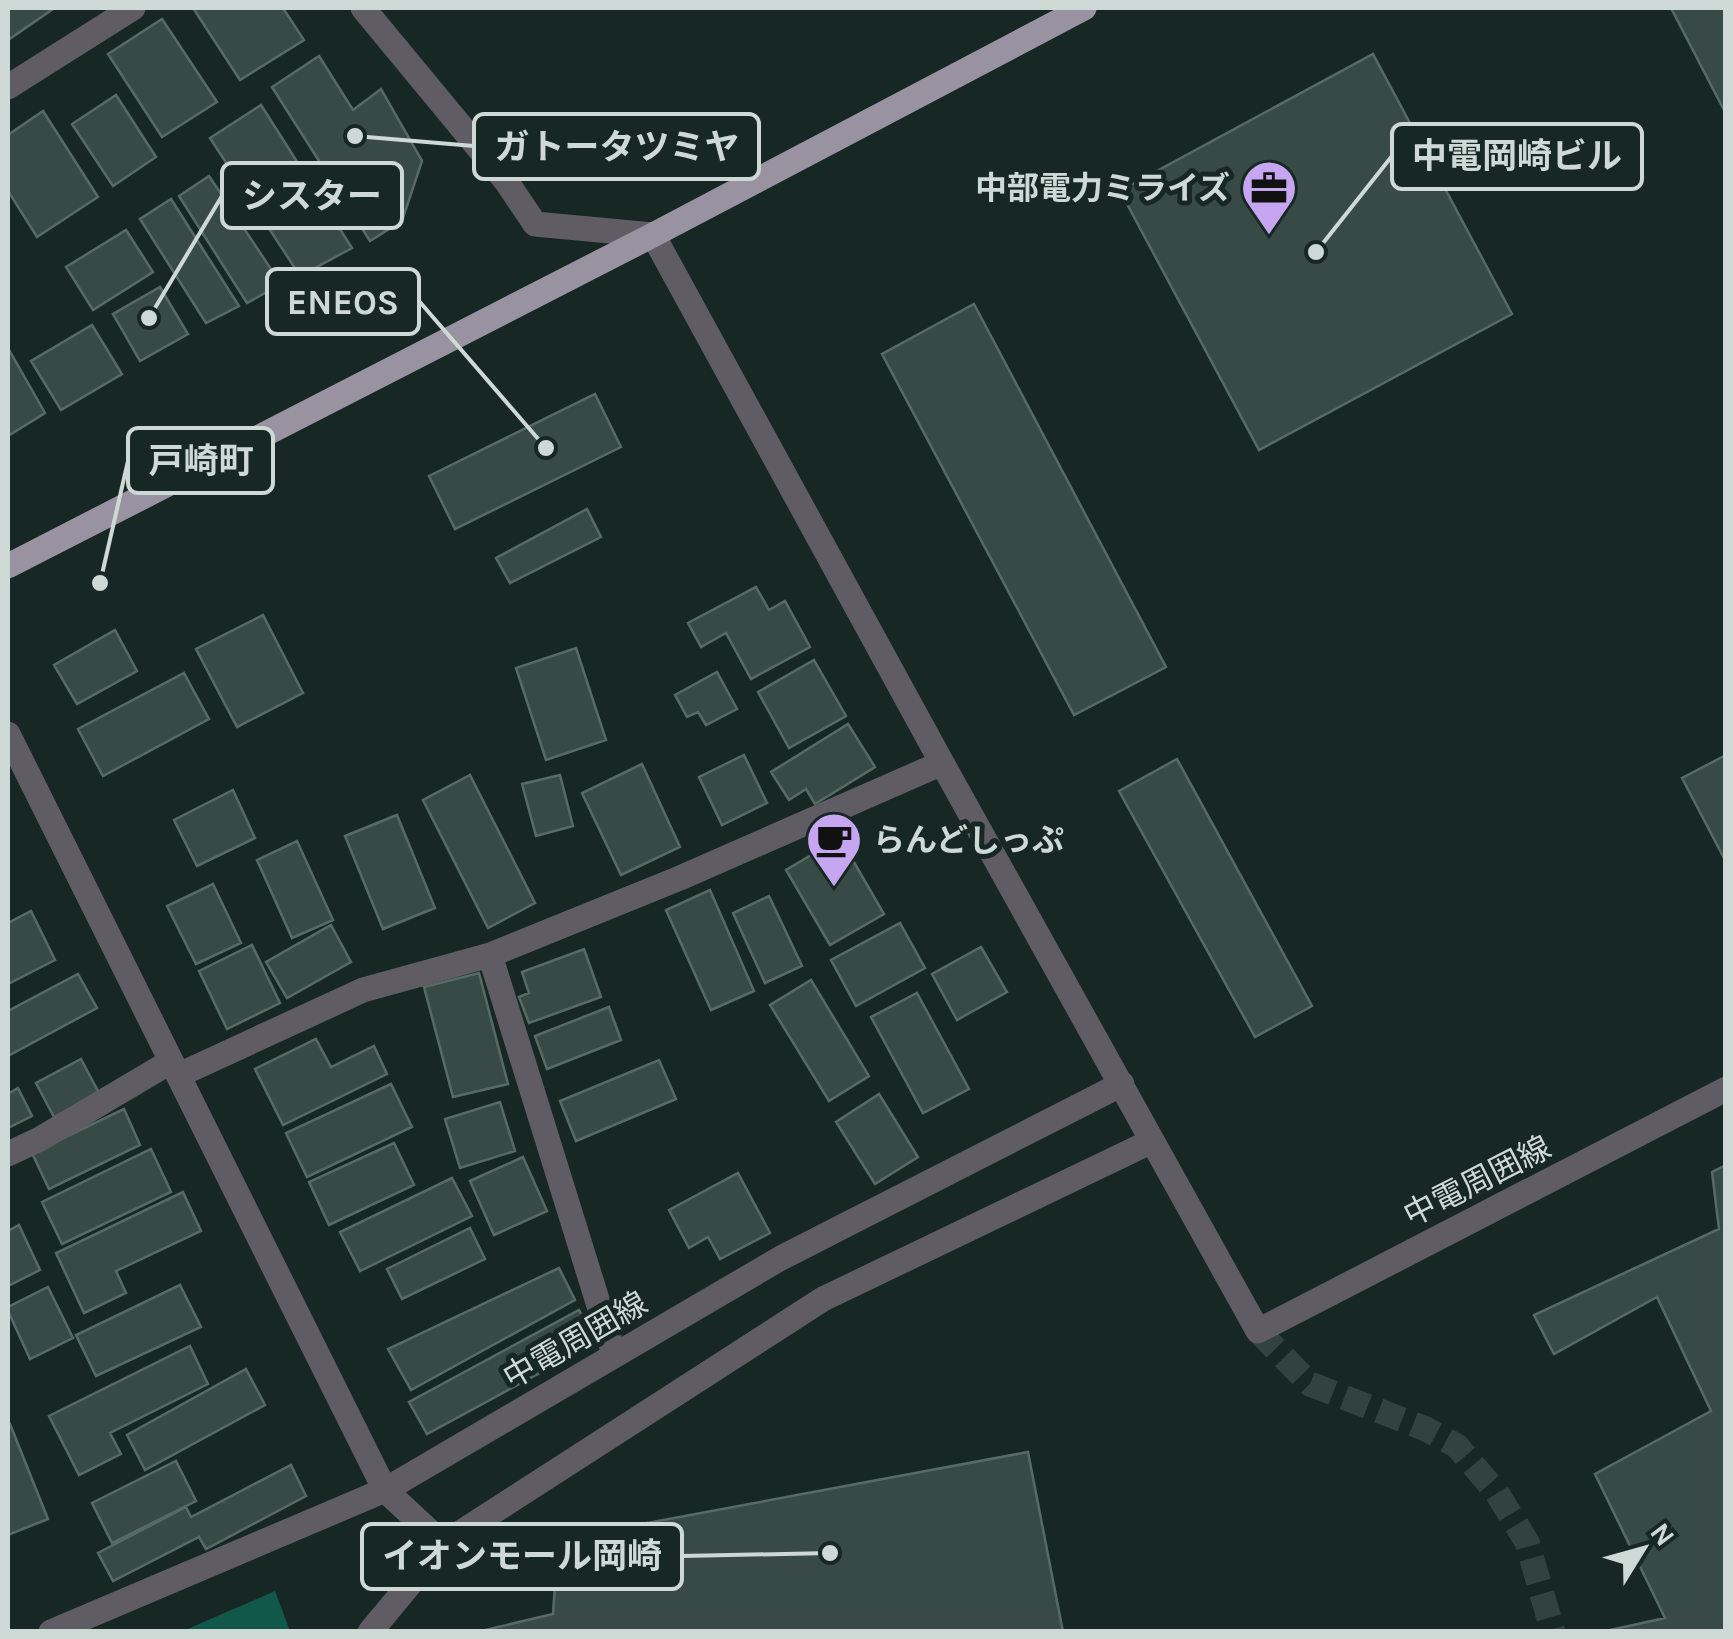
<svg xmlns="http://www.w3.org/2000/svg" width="1733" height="1639" viewBox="0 0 1733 1639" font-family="Karla,'Noto Sans JP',sans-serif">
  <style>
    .green { fill: #11584a }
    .building { fill: #384a45; stroke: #576b65; stroke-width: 2.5 }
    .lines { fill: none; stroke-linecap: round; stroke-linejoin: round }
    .minor-tunnel { stroke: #32433f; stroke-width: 25; stroke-dasharray: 25 12; stroke-linecap: butt }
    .minor { stroke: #5f5c63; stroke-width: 25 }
    .major { stroke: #9993a1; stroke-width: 25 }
    .labels { text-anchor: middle; stroke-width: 10; stroke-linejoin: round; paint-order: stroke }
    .poi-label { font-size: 32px; font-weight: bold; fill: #ced9d5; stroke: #172824; text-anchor: end }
    .street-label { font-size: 32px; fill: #ced9d5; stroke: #172824 }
    .leader { fill: none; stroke: #ced9d5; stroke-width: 4 }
    .callout-dot { fill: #ced9d5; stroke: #172824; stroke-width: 4 }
    .callout { fill: #172824; stroke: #ced9d5; stroke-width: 4 }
    .callout-label { font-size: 35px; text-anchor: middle; font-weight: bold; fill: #ced9d5 }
  </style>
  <rect width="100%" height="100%" fill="#172824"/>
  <path class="green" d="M275 1591 290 1631H183Z"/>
  <path class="building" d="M8 8H52L53 9 8 40Z
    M193 8H283L304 40 240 80Z
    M1671 8H1726V114Z
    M162 19 217 102 162 137 108 54Z
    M1373 54 1512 314 1259 450 1120 191Z
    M319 56 353 110 381 89 422 161 402 221 370 241 272 87Z
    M116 95 156 157 113 186 72 124Z
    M261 105 352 248 300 276 210 138Z
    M43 111 98 197 37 237 8 191V135Z
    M209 176 281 284 247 303 179 196Z
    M171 199 239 306 206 323 140 219Z
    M126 230 153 272 93 310 66 267Z
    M160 287 188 334 140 361 113 314Z
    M974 304 1166 667 1074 715 882 354Z
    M92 325 122 374 61 410 31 361Z
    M8 348 45 413 8 436Z
    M595 394 621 447 455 529 429 476Z
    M587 509 601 537 510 583 496 558Z
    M756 587 769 610 785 601 810 647 751 679 726 633 701 647 688 623Z
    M263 615 303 693 237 727 196 649Z
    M115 630 137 671 77 704 54 665Z
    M576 648 606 740 546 760 516 668Z
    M814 660 846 716 789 748 758 692Z
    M717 672 737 709 706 725 698 712 687 717 675 695Z
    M184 673 209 719 103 776 78 729Z
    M848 724 875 767 815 804 806 789 789 800 771 772Z
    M744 755 767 803 722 825 699 777Z
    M1726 755V862L1682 778Z
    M1177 759 1312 1006 1255 1037 1119 791Z
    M642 764 680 847 621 875 582 793Z
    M470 775 535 903 488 928 423 800Z
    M560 775 573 826 536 836 522 784Z
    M233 790 255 838 197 866 174 820Z
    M397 815 435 908 383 929 345 836Z
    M840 838 884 914 830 945 786 870Z
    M297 841 333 920 292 938 257 860Z
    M213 884 241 943 196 964 167 906Z
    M710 890 754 991 711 1010 666 910Z
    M769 896 802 966 765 983 733 913Z
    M31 911 55 960 8 984V923Z
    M900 923 925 968 856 1006 831 960Z
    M331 925 351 962 287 998 266 962Z
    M252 945 280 1003 227 1029 199 971Z
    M981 947 1007 992 957 1020 932 974Z
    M584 949 601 997 529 1023 519 997 529 993 522 972Z
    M479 973 508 1084 453 1097 424 987Z
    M78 974 97 1008 8 1056V1011Z
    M811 980 869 1076 829 1101 770 1005Z
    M917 993 969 1089 923 1113 871 1017Z
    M609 1007 621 1040 547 1069 535 1036Z
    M316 1039 331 1067 374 1046 387 1074 283 1125 255 1069Z
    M81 1059 99 1093 54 1117 36 1083Z
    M659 1060 676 1099 576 1141 560 1101Z
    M391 1084 412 1127 307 1177 286 1133Z
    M18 1088 32 1116 8 1128V1094Z
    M879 1094 918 1157 875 1184 836 1122Z
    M500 1102 515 1151 460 1168 445 1119Z
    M124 1109 140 1145 49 1189 32 1153Z
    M394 1143 414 1185 329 1225 309 1182Z
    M151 1149 171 1192 62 1244 42 1202Z
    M523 1157 547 1211 494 1235 470 1181Z
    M1726 1165V1632H1601L1665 1618 1595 1474 1711 1411 1657 1297 1554 1354 1534 1315 1719 1229 1712 1172Z
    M738 1173 770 1233 720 1259 708 1237 689 1248 669 1210Z
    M452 1178 472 1216 360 1271 340 1232Z
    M183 1192 201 1231 116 1271 126 1293 84 1313 56 1253Z
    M19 1225 40 1270 8 1286V1231Z
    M470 1228 485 1259 402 1299 387 1269Z
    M559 1268 575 1300 411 1390 388 1349Z
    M180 1285 201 1327 96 1376 76 1335Z
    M48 1287 73 1338 30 1359 8 1311V1307Z
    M579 1310 597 1342 427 1434 409 1402Z
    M190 1346 208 1384 110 1433 121 1454 79 1475 49 1416Z
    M246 1369 265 1405 145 1470 127 1435Z
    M10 1424 48 1519 8 1535V1425Z
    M1028 1452 1063 1632H477L553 1614 555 1585 610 1577 615 1529Z
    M176 1461 196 1501 112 1543 92 1503Z
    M291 1465 306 1496 206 1549 199 1537 113 1581 98 1553 186 1507 191 1517Z"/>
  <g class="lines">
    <path class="minor-tunnel" d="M1258 1331 1310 1384 1426 1429 1457 1446 1497 1493 1527 1542 1553 1632"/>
    <path class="minor" d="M363 8 506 181 535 224 653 235 942 763 1258 1331 1726 1089
      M8 87 133 8
      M8 734 385 1490 443 1544
      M490 955 614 1354
      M179 1075 363 990 490 955 680 878 942 763
      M8 1154 40 1139 170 1062
      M51 1632 385 1490 781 1258 1122 1084
      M370 1632 443 1544 823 1299 1152 1141"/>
    <path class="major" d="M8 566 653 235 1084 8"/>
  </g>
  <defs>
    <g id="office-pin" transform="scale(2.875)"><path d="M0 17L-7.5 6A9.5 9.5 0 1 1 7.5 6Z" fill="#c6a6f0" stroke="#172824"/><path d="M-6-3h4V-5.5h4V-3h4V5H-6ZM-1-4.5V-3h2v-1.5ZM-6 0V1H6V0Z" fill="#111"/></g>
    <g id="cafe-pin" transform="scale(2.875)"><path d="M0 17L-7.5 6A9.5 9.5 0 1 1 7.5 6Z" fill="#c6a6f0" stroke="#172824"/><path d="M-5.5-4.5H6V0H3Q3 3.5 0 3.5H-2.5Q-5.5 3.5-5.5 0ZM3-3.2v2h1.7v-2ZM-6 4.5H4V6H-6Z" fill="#111"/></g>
  </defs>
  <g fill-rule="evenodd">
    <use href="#office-pin" x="1269" y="188"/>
    <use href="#cafe-pin" x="834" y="840"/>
  </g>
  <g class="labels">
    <g class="poi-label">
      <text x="1230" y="199">中部電力ミライズ</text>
      <text x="873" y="851" text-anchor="start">らんどしっぷ</text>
    </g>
    <g class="street-label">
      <text transform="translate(1477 1181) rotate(-27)" y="11">中電周囲線</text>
      <text transform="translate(575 1340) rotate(-30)" y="11">中電周囲線</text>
    </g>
  </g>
  <path class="leader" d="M355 136L474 146M1316 252L1392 156M149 318L222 196M546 448L419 301M100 583L128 461M830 1553L682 1556"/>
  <g class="callout-dot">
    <circle cx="355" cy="136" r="10"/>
    <circle cx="1316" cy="252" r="10"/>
    <circle cx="149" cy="318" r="10"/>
    <circle cx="546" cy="448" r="10"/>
    <circle cx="100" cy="583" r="10"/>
    <circle cx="830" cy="1553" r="10"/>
  </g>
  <g class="callout">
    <rect x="474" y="114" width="285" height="65" rx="10"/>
    <rect x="1392" y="124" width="250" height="65" rx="10"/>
    <rect x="222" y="163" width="180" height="65" rx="10"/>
    <rect x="267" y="269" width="152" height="65" rx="10"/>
    <rect x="128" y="428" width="145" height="65" rx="10"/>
    <rect x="362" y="1524" width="320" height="65" rx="10"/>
  </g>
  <g class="callout-label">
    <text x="617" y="159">ガトータツミヤ</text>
    <text x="1517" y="168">中電岡崎ビル</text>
    <text x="312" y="208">シスター</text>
    <text x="343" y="314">ENEOS</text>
    <text x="201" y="473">戸崎町</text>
    <text x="522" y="1568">イオンモール岡崎</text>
  </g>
  <rect width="1733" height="1639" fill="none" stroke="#ced9d5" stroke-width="20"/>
  <g transform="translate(1643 1549) rotate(53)" stroke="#172824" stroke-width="8" paint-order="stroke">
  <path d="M0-8L18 38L0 25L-18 38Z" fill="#ced9d5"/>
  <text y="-15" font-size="28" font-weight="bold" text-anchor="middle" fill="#ced9d5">N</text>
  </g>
</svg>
